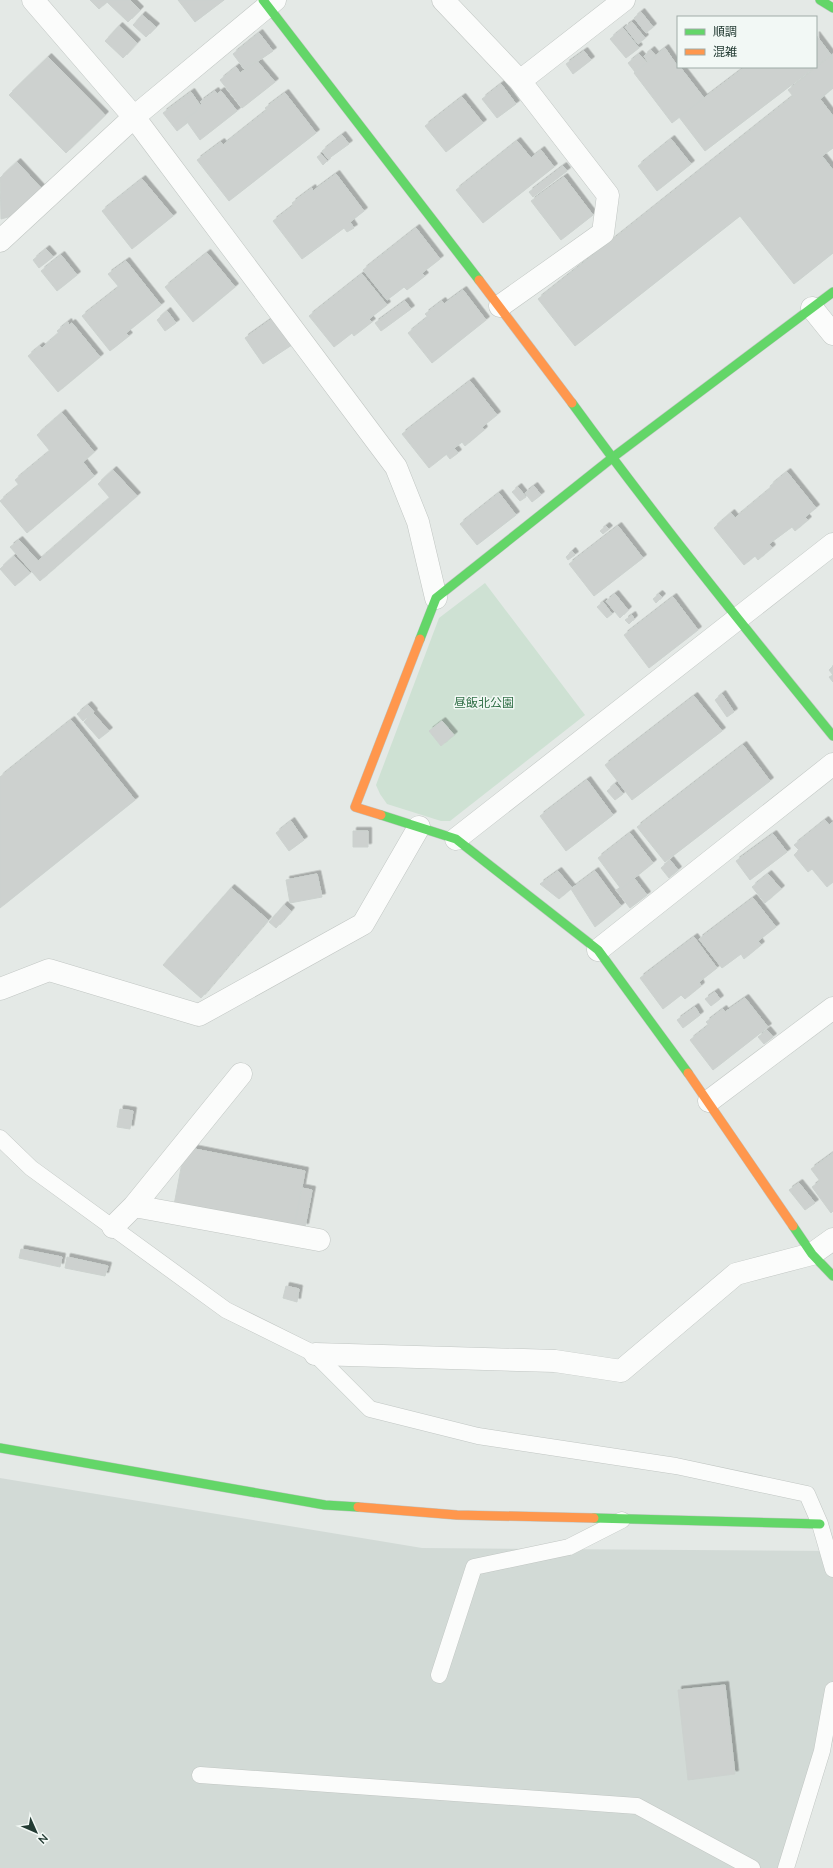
<svg xmlns="http://www.w3.org/2000/svg" width="833" height="1868" viewBox="0 0 833 1868" font-family="'Nunito Sans','Noto Sans JP',sans-serif">
  <style>
    .built { fill: #d2dad6 }
    .green { fill: #cee1d3 }
    .building { fill: #cdd1cf; stroke: #ccd2cf; filter: url(#shadow) }
    .lines { fill: none; stroke-linecap: round; stroke-linejoin: round }
    .lane-casing { stroke: #c1c6c3; stroke-width: 17 }
    .street-casing { stroke: #c1c6c3; stroke-width: 23 }
    .fast-casing { stroke: #c0c6c3; stroke-width: 10 }
    .slow-casing { stroke: #c0c6c3; stroke-width: 10 }
    .lane { stroke: #fbfcfb; stroke-width: 16 }
    .street { stroke: #fbfcfb; stroke-width: 22 }
    .fast { stroke: #63d668; stroke-width: 9 }
    .slow { stroke: #ff974d; stroke-width: 9 }
    .labels { text-anchor: middle; stroke-width: 3; stroke-linejoin: round; paint-order: stroke }
    .park-label { font-size: 12px; fill: #306f46; stroke: #f2f8f5 }
  </style>
  <defs>
    <filter id="shadow"><feDropShadow dx="3.5" dy="-3.5" stdDeviation="0" flood-color="#0004"/></filter>
  </defs>
  <rect width="100%" height="100%" fill="#e4e9e6"/>
  <path class="built" d="M0 1478 422 1548 833 1551V1740L790 1868H0Z"/>
  <path class="green" d="M485 583 585 715 450 821H441L387 804 380 794 376 785 439 618Z"/>
  <path class="building" d="M90 0H130L140 10 128 22 107 2 99 9Z
    M178 0H224L195 22Z
    M641 12 653 27 646 33 634 18Z
    M142 15 156 27 146 37 133 25Z
    M632 22 645 38 638 44 625 27Z
    M119 26 137 43 123 58 105 41Z
    M623 28 639 48 626 58 610 39Z
    M259 33 273 51 245 70 233 54Z
    M816 35 831 55 816 66Z
    M665 48 678 67H680L704 98 672 123 634 73Z
    M651 50 656 56 648 62 644 56Z
    M584 51 591 60 573 74 566 64Z
    M639 54 647 63 635 72 628 63Z
    M833 54V88L820 99 833 116V148L822 156 833 170V253L794 284 740 216 575 346 538 299 793 96 788 90Z
    M48 57 105 115 66 153 9 95Z
    M257 61 275 82 242 108 220 80 236 67 240 73Z
    M745 67H815L705 151 679 117Z
    M501 84 516 104 497 118 482 99Z
    M215 91 217 94 221 91 237 111 200 140 185 119 197 111 196 109 202 104 200 102Z
    M191 92 200 105 196 109 197 111 185 119 187 123 177 131 163 113Z
    M285 93 316 133 229 201 197 160 221 142 223 145 267 110 265 108Z
    M462 97 483 123 446 152 425 126Z
    M342 135 349 144 328 159 322 151Z
    M671 139 691 164 657 191 638 166Z
    M517 141 531 158 541 150 554 167 483 223 456 190Z
    M321 154 327 161 323 165 317 157Z
    M17 162 42 189 12 216 1 219 0 178Z
    M563 166 567 171 533 197 529 192Z
    M336 174 364 211 350 222 354 228 347 232 344 228 302 259 273 221 294 205 292 203 312 188 313 191Z
    M564 177 593 215 561 240 531 201Z
    M142 179 173 216 132 249 102 211Z
    M416 228 440 259 422 273 425 276 407 290 404 287 387 300 363 270Z
    M46 249 53 257 39 268 33 260Z
    M207 253 235 287 193 322 165 287Z
    M61 255 77 275 57 291 41 271Z
    M126 261 161 305 126 333 129 336 110 351 82 316 119 287 108 274Z
    M362 274 387 305 369 319 372 322 354 336 352 333 334 347 309 316Z
    M463 290 486 320 432 363 408 333 428 317 425 314 442 301 444 304Z
    M405 301 411 309 381 331 375 323Z
    M167 311 176 323 165 331 157 320Z
    M276 316 295 343 263 364 245 338Z
    M68 322 69 325 72 323 100 357 58 392 28 356 40 346 42 348 59 333 57 331Z
    M470 381 497 415 482 427 484 430 465 446 462 442 429 468 402 434Z
    M62 413 94 452 83 462 94 476 27 533 0 501 19 485 15 480 50 451 37 435Z
    M454 448 458 453 450 459 446 454Z
    M113 470 137 496 40 581 10 547 19 540 38 561 110 498 98 484Z
    M787 472 816 508 805 517 808 520 795 531 792 527 769 544 772 548 758 560 755 556 744 565 714 528 731 513 735 518 771 488 770 486Z
    M534 486 541 495 532 502 525 493Z
    M518 487 526 497 520 501 512 492Z
    M499 493 516 515 477 545 460 524Z
    M606 526 609 529 603 534 600 531Z
    M618 526 643 558 594 596 569 564Z
    M572 551 575 555 568 560 566 557Z
    M14 556 30 573 15 586 0 569Z
    M615 594 628 610 620 618 606 601Z
    M659 594 662 597 656 603 653 599Z
    M673 597 698 630 649 668 624 635Z
    M603 602 612 614 607 618 597 607Z
    M632 615 634 619 629 624 625 620Z
    M833 666V682L829 677 833 675 829 670Z
    M722 694 734 712 727 717 715 700Z
    M694 696 722 731 632 800 605 765Z
    M88 705 94 712 83 721 77 714Z
    M93 713 109 731 99 739 84 722Z
    M71 720 135 800 0 908V777Z
    M442 721 454 735 441 746 429 731Z
    M743 745 770 781 665 862 637 827Z
    M587 780 613 815 566 851 540 816Z
    M615 784 623 794 615 800 607 791Z
    M825 820 829 825 833 822V882L827 887 812 869 808 872 794 855 799 850 794 845Z
    M291 821 304 840 289 851 276 833Z
    M353 831H368V847H353Z
    M630 833 653 863 621 889 598 858Z
    M773 834 787 852 750 880 736 861Z
    M670 860 678 870 669 878 661 868Z
    M558 871 572 888 559 899 540 884Z
    M595 871 621 906 595 927 571 889Z
    M317 874 322 897 290 903 286 880Z
    M768 874 781 889 765 903 752 887Z
    M634 878 647 895 630 908 616 890 621 887V889Z
    M231 888 268 920 201 998 163 965Z
    M753 898 776 927 758 941 761 945 744 959 741 954 722 968 699 939Z
    M284 905 291 911 276 928 269 922Z
    M694 937 717 968 699 982 701 986 685 999 681 995 663 1009 640 978Z
    M715 992 720 999 711 1006 705 999Z
    M745 998 768 1027 713 1070 690 1040 709 1025 706 1022 723 1009 725 1012Z
    M695 1007 700 1015 683 1028 677 1020Z
    M767 1030 773 1037 764 1044 758 1037Z
    M120 1109 133 1111 130 1129 117 1127Z
    M185 1147 305 1171 294 1229 174 1205Z
    M833 1153V1211L831 1213 812 1187 820 1181 811 1169Z
    M799 1183 815 1203 805 1210 789 1190Z
    M302 1188 312 1190 305 1227 294 1226Z
    M21 1249 62 1257 60 1267 19 1258Z
    M67 1257 108 1266 105 1276 65 1268Z
    M286 1286 299 1289 297 1302 283 1298Z
    M725 1685 735 1774 688 1780 678 1690Z"/>
  <g class="lines">
    <g class="lane-casing">
      <path id="lane" d="M0 1138 31 1168 226 1310 315 1354 370 1409 478 1436 676 1466 807 1494 820 1524 833 1569
        M439 1675 474 1567 569 1547 622 1520
        M200 1775 637 1806 752 1868
        M786 1868 822 1751 833 1690"/>
    </g>
    <g class="street-casing">
      <path id="street" d="M275 0 134 117 396 467 418 522 436 598
        M443 0 520 81 608 195 603 233 500 306
        M520 81 624 0
        M0 241 134 117 33 0
        M812 308 833 334
        M456 839 833 544
        M598 950 833 764
        M0 989 49 970 199 1015 363 924 419 827
        M709 1101 833 1008
        M134 1206 241 1074
        M113 1227 134 1206 319 1240
        M315 1354 555 1361 621 1371 736 1274 812 1254 833 1239"/>
    </g>
    <g class="fast-casing">
      <path id="fast" d="M263 0 479 280
        M820 0 833 8
        M572 403C655 517 744 627 833 736
        M420 639 436 598 612 458 833 292
        M381 815 456 839 598 950 688 1073
        M793 1226 812 1254 833 1276
        M0 1448 325 1505 358 1507
        M594 1518 820 1524"/>
    </g>
    <g class="slow-casing">
      <path id="slow" d="M479 280 572 403
        M381 815 355 807 420 639
        M688 1073 793 1226
        M358 1507 457 1515 594 1518"/>
    </g>
    <use href="#lane" class="lane"/>
    <use href="#street" class="street"/>
    <use href="#fast" class="fast"/>
    <use href="#slow" class="slow"/>
  </g>
  <g class="labels">
    <g class="park-label">
      <text x="484" y="707">昼飯北公園</text>
    </g>
  </g>
  <rect x="677" y="16" width="140" height="52" fill="#f2f8f5" stroke="#9faca7"/>
  <rect x="685" y="29" width="20" height="6" fill="#63d668" stroke="#9faca7"/>
  <text x="713" y="36" font-size="12" fill="#233b33">順調</text>
  <rect x="685" y="49" width="20" height="6" fill="#ff974d" stroke="#9faca7"/>
  <text x="713" y="56" font-size="12" fill="#233b33">混雑</text>
  <g transform="translate(36 1832) rotate(135)" stroke="#f2f8f5" stroke-width="3" paint-order="stroke">
  <path d="M0-3L7 15L0 10L-7 15Z" fill="#233b33"/>
  <text y="-6" font-size="11" font-weight="bold" text-anchor="middle" fill="#233b33">N</text>
  </g>
</svg>
